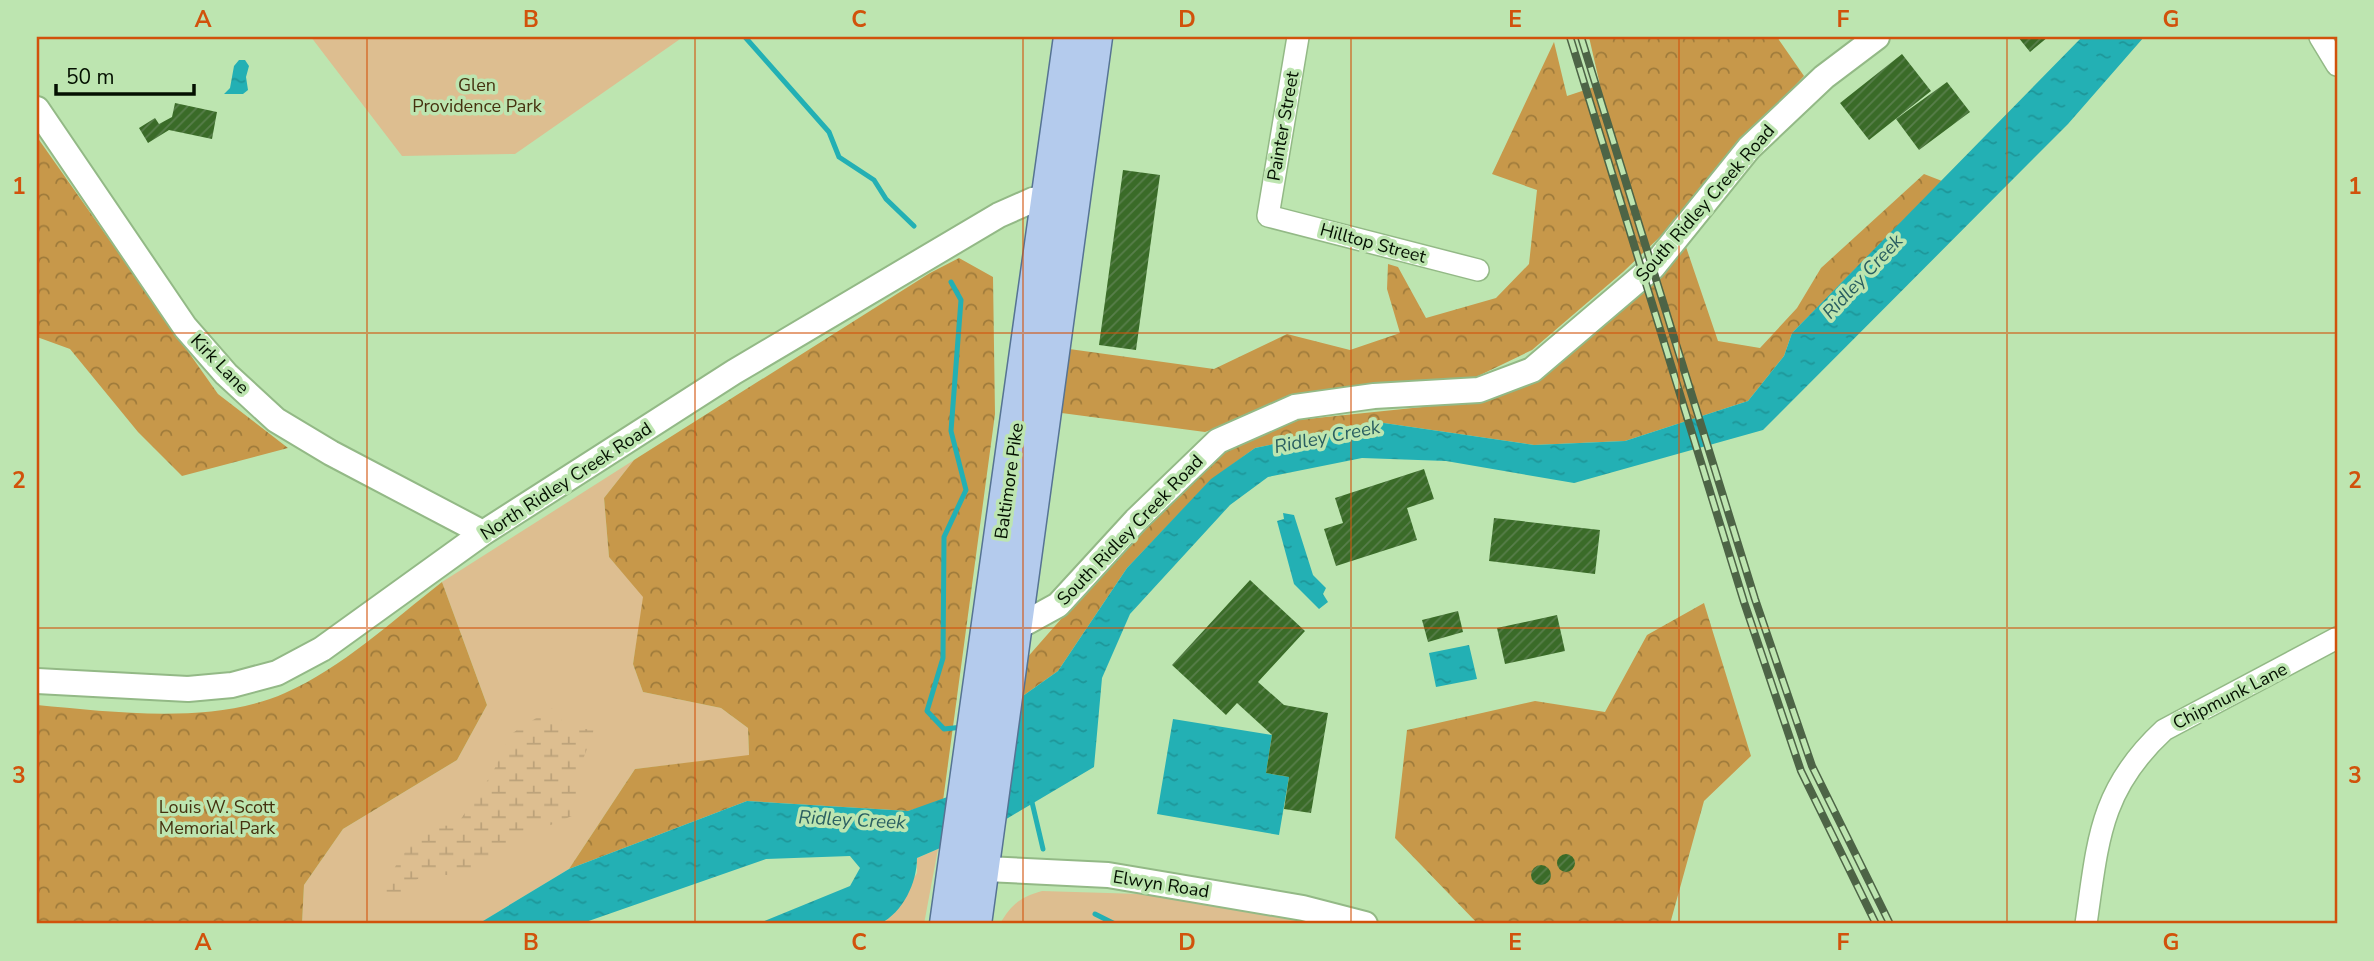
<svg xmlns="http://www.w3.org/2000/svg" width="2374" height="961" viewBox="0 0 2374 961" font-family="'Nunito Sans',sans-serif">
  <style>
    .green { fill: #ddbe90 }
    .forest { fill: url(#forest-crowns) }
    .wetland { fill: url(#wetland-marsh) }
    .water { fill: url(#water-ripples) }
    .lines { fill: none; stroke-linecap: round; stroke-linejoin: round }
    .stream { stroke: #23b0b4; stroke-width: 5 }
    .building { fill: url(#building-hatch) }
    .minor-casing { stroke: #93b986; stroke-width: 24 }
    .tertiary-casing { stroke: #93b986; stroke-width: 28 }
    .primary-casing { stroke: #567393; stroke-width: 35 }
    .minor { stroke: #fff; stroke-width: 21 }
    .tertiary { stroke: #fff; stroke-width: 24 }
    .primary { stroke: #b4cbed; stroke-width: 32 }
    .rail-casing { stroke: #4d6446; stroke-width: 8 }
    .rail { stroke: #bde5b0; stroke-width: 5; stroke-dasharray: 16; stroke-linecap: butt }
    .grid { fill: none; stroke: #d1520b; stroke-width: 2; stroke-opacity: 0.55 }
    .labels { text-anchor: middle; stroke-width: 7; stroke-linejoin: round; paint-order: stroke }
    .park-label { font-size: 18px; fill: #45310f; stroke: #bde5b0 }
    .street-label { font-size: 18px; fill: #041001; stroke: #bde5b0 }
    .water-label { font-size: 19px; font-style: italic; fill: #2a5f61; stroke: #bde5b0 }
    .neatline { fill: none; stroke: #d1520b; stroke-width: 2.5 }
    .grid-label { font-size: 23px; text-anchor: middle; font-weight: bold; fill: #d1520b }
  </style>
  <defs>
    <pattern id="forest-crowns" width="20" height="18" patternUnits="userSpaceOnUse" patternTransform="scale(1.75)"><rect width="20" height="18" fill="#c7984a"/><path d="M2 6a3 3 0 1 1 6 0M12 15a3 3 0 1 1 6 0" fill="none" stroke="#9f7b3b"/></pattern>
    <pattern id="wetland-marsh" width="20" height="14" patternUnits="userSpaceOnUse" patternTransform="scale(1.75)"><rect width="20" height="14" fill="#ddbe90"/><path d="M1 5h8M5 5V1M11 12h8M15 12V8" fill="none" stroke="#bca27a"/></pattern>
    <pattern id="water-ripples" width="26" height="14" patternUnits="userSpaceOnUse" patternTransform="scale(1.75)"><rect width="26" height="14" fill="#23b0b4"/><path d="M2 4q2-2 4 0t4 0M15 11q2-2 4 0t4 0" fill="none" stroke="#1e9699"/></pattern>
    <pattern id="building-hatch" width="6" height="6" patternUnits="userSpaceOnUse" patternTransform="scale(1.75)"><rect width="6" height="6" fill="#3a6b28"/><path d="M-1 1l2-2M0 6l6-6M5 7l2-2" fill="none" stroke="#587e4b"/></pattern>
  </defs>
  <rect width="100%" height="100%" fill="#bde5b0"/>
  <path class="green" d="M311 37H683L515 154 402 156Z
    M634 460 604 498 609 557 644 597 633 664 643 692 721 708 748 728 749 756 635 769 569 869 478 924H302L304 885 343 829 457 760 487 705 442 582Z
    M938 849 924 924H880L886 921 917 873V858Z
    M1042 891 1173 895 1299 916 1321 924H1000C1011 904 1021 897 1042 891Z"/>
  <path class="forest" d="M1589 37H1777L1804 76 1748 136 1664 233 1623 272 1532 350 1474 378 1293 401 1205 432 1054 412 1062 348 1214 369 1287 334 1350 350 1400 333 1387 289 1388 264 1398 267 1426 318 1496 298 1529 264 1537 190 1492 174 1554 42 1567 96 1600 85Z
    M37 137 218 394 288 448 182 476 138 432 70 349 37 337Z
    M1924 174 1942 181 1792 333 1784 356 1748 401 1625 441 1534 445 1377 422 1255 448 1211 480 1127 568 1058 671 1020 698 1025 660 1113 560 1218 451 1297 420 1461 403 1652 281 1686 247 1718 341 1760 348 1797 308 1821 268Z
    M959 258 993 277 995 414 943 801 908 811 747 801 569 869 635 769 749 755 748 728 721 708 643 692 633 664 643 597 609 557 604 498 634 460 930 273Z
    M442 582 487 705 457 760 343 829 304 885 302 924H37V705C113 712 213 725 285 693 342 668 392 621 442 582Z
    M1704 603 1751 756 1704 801 1670 924H1478L1395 838 1407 730 1535 701 1605 712 1647 635Z"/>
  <path class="wetland" d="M552 708 567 727 594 730 579 770V813L508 843 466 878C429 872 420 871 394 900L380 899 397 863 425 825 456 826 492 774 511 734Z"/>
  <path class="water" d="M2082 37H2144L2068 124 1763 430 1574 483 1446 461 1362 458 1268 477 1230 505 1130 614 1102 678 1094 767 1003 821 917 858C917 883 903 912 880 924H757L850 886 860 868 850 856 766 859 580 924H478L569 869 747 801 908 811 1009 775 1020 698 1058 671 1127 568 1211 479 1255 448 1377 422 1534 445 1625 441 1748 401 1784 356 1792 333Z
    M239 60H245L249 66 246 77 248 90 243 94H224L230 88 234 66Z
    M1283 513 1294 515 1313 575 1326 588 1323 594 1328 602 1319 609 1294 584 1277 521 1284 519Z
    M1469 645 1477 679 1436 687 1429 653Z
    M1173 719 1272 735 1266 773 1289 777 1279 835 1157 814Z"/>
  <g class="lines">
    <path class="stream" d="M745 37 829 132 839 157 874 180 886 199 914 226
      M951 282 961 300 951 431 966 490 944 537 943 658 927 711 944 729 963 727
      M1031 798 1043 849
      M1095 914 1115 924"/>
  </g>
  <path class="building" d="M2018 37H2048L2030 52Z
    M1902 54 1931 91 1869 140 1840 103Z
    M1947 82 1970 112 1919 150 1896 119Z
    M175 103 217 112 212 139 169 130 148 143 139 128 155 118 159 124 172 117Z
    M1123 170 1160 175 1136 350 1099 345Z
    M1424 469 1434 499 1407 508 1417 540 1336 566 1324 529 1343 523 1335 498Z
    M1494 518 1600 530 1595 574 1489 561Z
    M1250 580 1305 631 1258 682 1284 705 1328 713 1311 813 1284 809 1289 777 1266 773 1272 735 1237 703 1226 715 1172 665Z
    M1458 611 1463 632 1428 642 1422 620Z
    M1557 615 1565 651 1505 664 1497 628Z
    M1557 863a9 9 0 1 1 18 0a9 9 0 1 1-18 0Z
    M1531 875a10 10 0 1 1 20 0a10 10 0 1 1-20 0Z"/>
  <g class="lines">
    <g class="minor-casing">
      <path id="minor" d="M1298 37 1268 216 1478 270
        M2320 37 2337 65
        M2086 924C2098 842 2099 790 2164 730L2337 638"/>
    </g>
    <g class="tertiary-casing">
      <path id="tertiary" d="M37 109 185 327 226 374 276 420 331 453 483 533
        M1001 624 1027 622 1058 605 1136 520 1218 441 1295 407 1374 396 1479 390 1532 370 1653 267 1749 148 1824 77 1877 37
        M37 681 188 689 232 685 277 673 322 649 483 533 734 372 999 215 1033 200 1062 196
        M965 868 1108 875 1303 908 1365 924"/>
    </g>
    <g class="primary-casing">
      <path id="primary" d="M946 924 1070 37
        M975 924 1096 37"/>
    </g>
    <use href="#minor" class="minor"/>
    <use href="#tertiary" class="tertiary"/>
    <use href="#primary" class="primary"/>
    <g class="rail-casing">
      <path id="rail" d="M1570 37 1744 602 1801 771 1876 924
        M1581 37 1755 599 1812 766 1890 924"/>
    </g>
    <use href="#rail" class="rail"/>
  </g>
  <path class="grid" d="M367 37V924M695 37V924M1023 37V924M1351 37V924M1679 37V924M2007 37V924M37 333H2337M37 628H2337"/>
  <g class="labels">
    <g class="park-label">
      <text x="477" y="91">Glen<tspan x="477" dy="21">Providence Park</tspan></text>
      <text x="217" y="813">Louis W. Scott<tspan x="217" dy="21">Memorial Park</tspan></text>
    </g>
    <g class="street-label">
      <text transform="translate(1283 126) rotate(-80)" y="6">Painter Street</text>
      <text transform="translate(1705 203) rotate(-49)" y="6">South Ridley Creek Road</text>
      <text transform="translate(1373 243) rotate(15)" y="6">Hilltop Street</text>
      <text transform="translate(220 364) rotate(46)" y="6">Kirk Lane</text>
      <text transform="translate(566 481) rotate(-33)" y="6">North Ridley Creek Road</text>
      <text transform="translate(1009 481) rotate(-82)" y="6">Baltimore Pike</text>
      <text transform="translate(1130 530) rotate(-46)" y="6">South Ridley Creek Road</text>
      <text transform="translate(2230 696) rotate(-27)" y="6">Chipmunk Lane</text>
      <text transform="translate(1161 884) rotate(9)" y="6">Elwyn Road</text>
    </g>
    <g class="water-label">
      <text transform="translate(1862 276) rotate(-47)" y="7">Ridley Creek</text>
      <text transform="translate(1327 436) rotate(-11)" y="7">Ridley Creek</text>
      <text transform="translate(852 819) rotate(3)" y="7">Ridley Creek</text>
    </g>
  </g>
  <rect width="2374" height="961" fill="none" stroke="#bde5b0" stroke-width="77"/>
  <path d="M56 84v10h138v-10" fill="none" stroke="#041001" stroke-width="3.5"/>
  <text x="66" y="84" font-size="21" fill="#041001" stroke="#bde5b0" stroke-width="5" paint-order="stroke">50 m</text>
  <rect x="38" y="38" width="2298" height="884" class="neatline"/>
  <g class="grid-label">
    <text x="203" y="27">A</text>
    <text x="531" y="27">B</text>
    <text x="859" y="27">C</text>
    <text x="1187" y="27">D</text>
    <text x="1515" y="27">E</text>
    <text x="1843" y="27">F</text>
    <text x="2171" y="27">G</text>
    <text x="19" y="194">1</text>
    <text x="2355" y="194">1</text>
    <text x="19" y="488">2</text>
    <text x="2355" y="488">2</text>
    <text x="19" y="783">3</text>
    <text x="2355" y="783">3</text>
    <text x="203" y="950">A</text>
    <text x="531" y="950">B</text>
    <text x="859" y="950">C</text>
    <text x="1187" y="950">D</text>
    <text x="1515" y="950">E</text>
    <text x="1843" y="950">F</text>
    <text x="2171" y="950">G</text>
  </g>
</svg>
